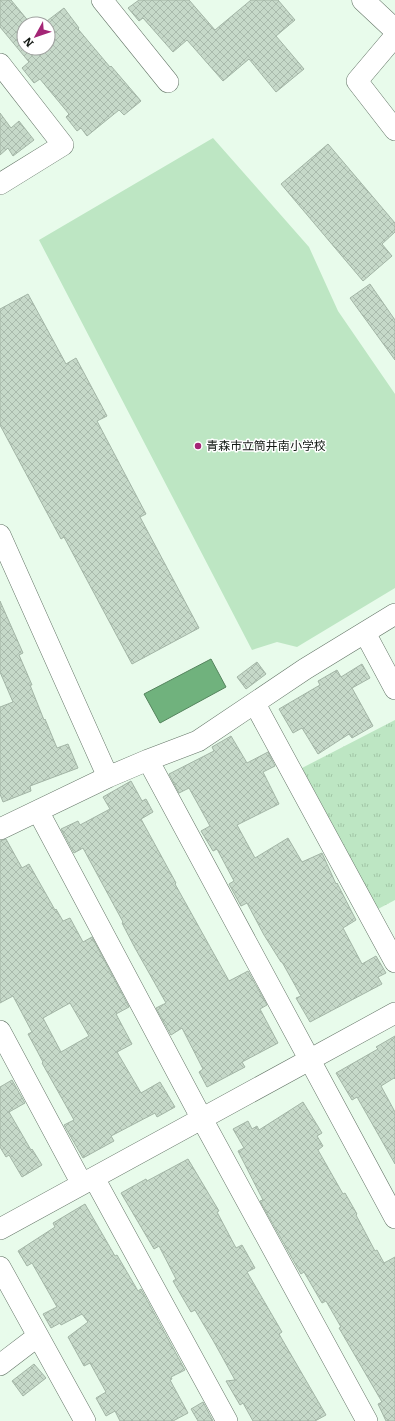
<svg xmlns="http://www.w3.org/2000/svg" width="395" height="1421" viewBox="0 0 395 1421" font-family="Bitter,'Noto Sans JP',serif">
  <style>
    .park { fill: url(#park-tufts) }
    .pitch { fill: #bde6c3 }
    .water { fill: #70b27d; stroke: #54845d }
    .building { fill: url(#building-cross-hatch); stroke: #a3b5a6; fill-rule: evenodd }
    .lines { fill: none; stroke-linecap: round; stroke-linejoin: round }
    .street-casing { stroke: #657668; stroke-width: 22 }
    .highway-casing { stroke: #657668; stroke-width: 23 }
    .street { stroke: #fff; stroke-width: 21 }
    .highway { stroke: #fff; stroke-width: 22 }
    .poi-dot { fill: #a42576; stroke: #fff; stroke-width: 1.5 }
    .labels { text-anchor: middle; stroke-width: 3; stroke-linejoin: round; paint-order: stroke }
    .poi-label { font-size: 12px; fill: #111712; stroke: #fff; text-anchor: start }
  </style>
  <defs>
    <pattern id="park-tufts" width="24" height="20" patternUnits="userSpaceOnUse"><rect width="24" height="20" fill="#bde6c3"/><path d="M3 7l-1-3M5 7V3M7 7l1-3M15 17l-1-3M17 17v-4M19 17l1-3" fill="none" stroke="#a1c5a6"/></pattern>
    <pattern id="building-cross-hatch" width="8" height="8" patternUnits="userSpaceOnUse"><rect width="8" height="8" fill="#c6d9c9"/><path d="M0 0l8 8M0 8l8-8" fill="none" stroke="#a9baac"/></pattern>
  </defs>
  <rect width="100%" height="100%" fill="#e8fbeb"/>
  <path class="park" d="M395 720V900L378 909 302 768Z"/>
  <path class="pitch" d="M213 138 309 247 338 311 395 394V588L297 647 277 642 252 650 39 240Z"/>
  <path class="water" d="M211 659 226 687 160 723 144 694Z"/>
  <path class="building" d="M0 0H11L30 23 32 22 34 24H24V48H48V24H43L64 8 79 28 78 29 110 67 111 66 141 101 124 115 119 110 87 136 81 128 77 131 66 117 69 114 40 79 34 83 22 68 29 62 0 27Z
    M139 0H189L215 30 251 0H278L295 20 276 36 304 69 276 92 249 59 223 81 187 40 173 52 143 18 139 21 128 8Z
    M0 113 11 128 19 121 34 140 13 156 8 148 0 155Z
    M328 144 395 223V232L382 244 392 256 363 281 281 184Z
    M370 284 395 320V360L350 298Z
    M28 294 66 364 76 358 107 416 97 421 146 514 140 517 199 628 132 664 64 537 61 539 0 425V309Z
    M0 601 23 653 19 655 32 685H30L44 720 45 719 57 748 68 744 78 768 30 786 31 791 3 802 0 794V707L13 702 0 672Z
    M257 662 266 674 246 689 237 677Z
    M362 664 370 678 352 688 373 726 352 738 349 734 318 754 302 728 293 733 279 709 320 685 318 681 337 670 341 677Z
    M231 736 247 763 268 752 275 766 263 772 279 804 237 825 255 858 288 838 302 862 322 853 336 884 337 883 356 920 343 928 362 964 376 956 386 973 378 977 382 984 310 1022 296 998 301 996 282 962H281L264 935 247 903 241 906 229 884 234 881 217 849 213 851 201 831 210 826 189 788 179 793 169 774 214 751 212 747Z
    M131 781 142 801 146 799 153 812 141 819 176 883 175 884 229 981 248 971 267 1005 260 1009 278 1043 242 1062 245 1067 207 1087 199 1072 203 1069 182 1028 171 1035 156 1008 166 1003 135 948 122 923 123 922 83 848 74 853 61 829 78 821 80 825 110 809 103 797Z
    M6 839 22 868 29 864 55 910 56 909 63 921 70 918 83 942 92 937 129 1007 116 1014 132 1044 117 1052 141 1093 160 1082 175 1107 157 1117 155 1113 111 1136 114 1141 83 1158 64 1125 74 1120 42 1063 43 1062 28 1034 32 1032 13 996 0 1003V841ZM70 1003 89 1036 61 1052 43 1018Z
    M395 1036V1079L394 1078 381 1086 395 1112V1164L357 1097 352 1100 336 1073 378 1049 376 1047Z
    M12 1080 25 1103 9 1112 31 1150 32 1149 42 1165 22 1177 9 1155 6 1157 0 1147V1087Z
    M303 1102 322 1133 317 1136 323 1146 318 1150 343 1194 345 1193 357 1214 356 1215 375 1251 377 1250 384 1263 395 1257V1421H386L378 1404 382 1402 339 1328 341 1327 326 1301 322 1303 304 1272 301 1274 293 1260 260 1201 263 1200 238 1151 244 1148 233 1129 248 1121 252 1129 257 1126 259 1130Z
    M188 1159 219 1211 217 1212 236 1248 242 1245 255 1268 247 1272 282 1332 279 1334 326 1415 315 1421H253L243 1403 240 1405 226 1381 235 1380 214 1342 195 1310 191 1312 173 1281 176 1279 159 1246 154 1249 121 1193 146 1179 147 1181Z
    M85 1204 115 1256 117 1255 138 1291 141 1289 185 1370 171 1377 172 1379 170 1380 188 1413 173 1421H120L115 1411 106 1416 96 1398 106 1392 90 1363 84 1366 68 1337 88 1322 82 1314 61 1325 60 1323 51 1328 43 1314 57 1307 32 1263 27 1266 18 1251 55 1227 53 1223Z
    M34 1364 46 1378 23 1396 12 1381Z
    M203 1402 213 1421H198L191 1409Z"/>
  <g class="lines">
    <g class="street-casing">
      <path id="street" d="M102 0 168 82
        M395 36 357 81 395 130
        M0 64 63 145 0 184
        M0 535 108 777
        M365 633 395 689
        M255 704 395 962
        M148 760 395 1218
        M38 811 202 1119 367 1421
        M0 829 108 777 148 760 198 741 305 669 395 614
        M0 1031 82 1184
        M94 1178 227 1421
        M0 1229 395 1013
        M0 1267 85 1421
        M0 1365 38 1336"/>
    </g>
    <g class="highway-casing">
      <path id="highway" d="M363 0 395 30"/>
    </g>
    <use href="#street" class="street"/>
    <use href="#highway" class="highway"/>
  </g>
  <circle class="poi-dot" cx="198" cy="446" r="4"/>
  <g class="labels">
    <g class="poi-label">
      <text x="206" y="450">青森市立筒井南小学校</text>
    </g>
  </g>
  <g transform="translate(36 36) rotate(230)"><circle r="19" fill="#ffffff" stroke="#a0a2a0"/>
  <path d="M0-3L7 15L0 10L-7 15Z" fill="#a42576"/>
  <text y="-6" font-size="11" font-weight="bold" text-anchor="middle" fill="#111712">N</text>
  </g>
</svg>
